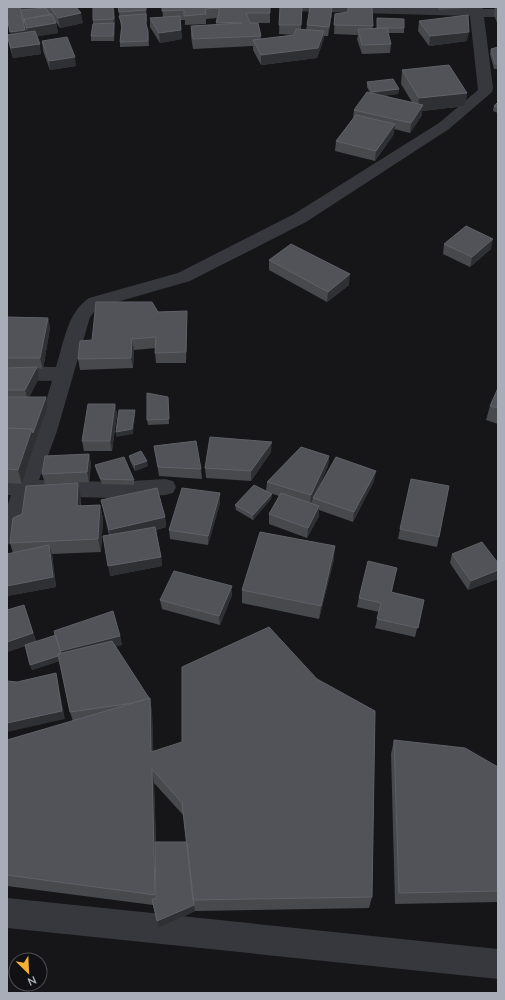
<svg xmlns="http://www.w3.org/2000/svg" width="505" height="1000" viewBox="0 0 505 1000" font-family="Mulish,sans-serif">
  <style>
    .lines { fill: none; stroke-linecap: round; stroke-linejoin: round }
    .minor { fill: #37383d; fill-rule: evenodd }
    .wall { fill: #47494d; fill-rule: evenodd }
    .shaded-wall { fill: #2f3033 }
    .building { fill: #525359; stroke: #5f6168 }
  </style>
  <rect width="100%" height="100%" fill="#161618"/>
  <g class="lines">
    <path class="minor" d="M15 7H57L55 10 50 11 7 16V8Z
      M281 7H483V9H498V17H484L493 88 492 92 449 129 306 222 190 281 103 306 94 312 90 317 57 431 39 480 115 482 165 479 173 481 176 487 173 493 165 495 115 498 33 496 15 542 7 545V507L11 495H7V479H18L37 431 52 381 7 380V366L56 367C64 342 67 313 89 298L178 273 294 214 439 123 478 90 470 16 288 11 283 10Z
      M7 898 498 949V979L7 928Z"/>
  </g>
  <path class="wall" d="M47 7H76L83 23 60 28 56 22 58 33 37 36 41 54 13 58 9 45 7 35 11 34 7 18 21 10 47 9ZM23 21 25 28 27 32H26Z
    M93 7H114L115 28 114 41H91V36L93 24Z
    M118 7H146L147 19 146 26 148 31 149 46 120 47V42L121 27 120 21Z
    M162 7H270V23H258L261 36V39L294 35 279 34 280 7H302L301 29 306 30 307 25 332 14 328 36H324L323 41 317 58 261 65 253 50V46L193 49 191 36V26L216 25V22L217 18 206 19V24L185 25V20H180L182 39 160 43 150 27V18L163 17Z
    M348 7 373 26 372 29H377V18L404 28V33H388L391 44 390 53 362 54 357 39 358 35 334 34 335 14 347 12Z
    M437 7H469V8L439 10Z
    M495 7H498V25L494 15Z
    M419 21 467 41 429 46 418 31Z
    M42 41 76 66 50 70 43 51Z
    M498 47V69H494L490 54 491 49Z
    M402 70 467 93 465 106 422 111V115L410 133 394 129V134L375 161 335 151 336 141 353 118 354 110 370 93 367 87V82L399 89 398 94 382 96 412 102 401 84Z
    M498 102V113L493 111 494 106Z
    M444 244 491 249 470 267 443 254Z
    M269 260 349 285 327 302 269 270Z
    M158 312 187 322 186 363H156L155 353 156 348 134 350 133 368 80 370 78 359 92 340Z
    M7 317 48 318 50 328 43 369 37 368 39 378 29 397H46L48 407 35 443 22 484 7 483Z
    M498 388V424L486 420 490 406Z
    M168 397 169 424 148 425 147 420Z
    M115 404 117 414 112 451H84L82 441Z
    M154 446 201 469 202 479 159 476Z
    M271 452 251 481 206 478 205 468Z
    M89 454 91 464 89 482 45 484 42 474Z
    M129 456 148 466 135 471 130 461Z
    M329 456 328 466 315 495 374 481 353 522 319 510V516L307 538 269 524V514L279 496 270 493 272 494 271 499 253 520 236 510 235 505 266 491 267 482Z
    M95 465 134 480V485L102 484 96 470Z
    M81 497V506L100 505 103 518 101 552 52 554 56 587 7 596V554L13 553 10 543Z
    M101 500 165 517 166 527 156 530 161 557 162 566 110 576 109 535Z
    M220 503 208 545 170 539 169 530Z
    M400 529 439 537 437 547 398 539Z
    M452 554 498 563V579L468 590 450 563Z
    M334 559 319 619 242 603V590Z
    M395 577 392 592 424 600 415 637 375 628 379 612 357 607 359 598Z
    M232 595 220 625 162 609 160 600Z
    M24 605 36 641 120 636 122 645 115 646 149 698H150L152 713 153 751 372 897 369 908 195 911 159 928 153 905 7 886V740L73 721 70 712 59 661 32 670 25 646 7 652V610ZM154 783 184 816 187 842H156Z
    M394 740 498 767V902L395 904 391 754Z"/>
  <path class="shaded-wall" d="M113 7H114L115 28 114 41Z
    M332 7V14L328 36 329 27Z
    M81 13 83 23 60 28 58 18Z
    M56 23 58 33 29 38 27 28Z
    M25 30 27 40 12 42 10 32Z
    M181 30 182 39 160 43 159 33Z
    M324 31 323 41 317 58 261 65V55Z
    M469 32 467 41 429 46 430 36Z
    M40 44 41 54 13 58 11 48Z
    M7 53 8 58 7 64Z
    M75 57 76 66 50 70 49 61Z
    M399 89 398 94 372 97V92Z
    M467 93 465 106 422 111V115L410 133 411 123 417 112 419 98Z
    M395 124 394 134 375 161 376 151Z
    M493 239 491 249 470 267 472 257Z
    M350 274 349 285 327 302 328 292Z
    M187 311V322L186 363V352Z
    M48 318 50 328 43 369 40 358Z
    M132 339 134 350 133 368 131 358Z
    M37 367 39 378 28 400 25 390Z
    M46 397 48 407 35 443 33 433Z
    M115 404 117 414 112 451 110 441Z
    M135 410V416L133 434 116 437V432Z
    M32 429 35 443 22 484 18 470Z
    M272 442 271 452 251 481V471Z
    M89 454 91 464 89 482 87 472Z
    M329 456 328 466 310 505 311 495Z
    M147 461 148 466 135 471V465Z
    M376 471 374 481 353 522 354 512Z
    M78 483 81 497 80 519 77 506Z
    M220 493V503L208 545V536Z
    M272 494 271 499 253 520V515Z
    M100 505 103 518 101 552 98 539Z
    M319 506V516L307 538 308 528Z
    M165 517 166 527 111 540 109 530Z
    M49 545 52 554 56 587 7 596V586Z
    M335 546 334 559 319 619 321 606Z
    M161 557 162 566 110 576 108 566Z
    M498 570V579L468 590 471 581Z
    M232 586V595L220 625 219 616Z
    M33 633 36 642 7 652V642Z
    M120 636 122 645 63 660 32 670 30 665 60 651Z
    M56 673 58 682 65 719 7 732V723Z
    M150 698 152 713 154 765 151 752Z
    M152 769 154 783 158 906 155 895Z
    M194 905 195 911 159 928 157 921Z"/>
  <path class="building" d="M7 7H20L25 30 10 32 7 17Z
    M50 7H76L81 13 58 18Z
    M93 7H113L114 19 93 20Z
    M118 7H146V10L119 12Z
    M162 7H270V13H246L250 23H258L261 36 193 39 191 26 242 23 216 22 219 13V8L205 9 206 14 184 16V10L162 11Z
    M280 7H302L301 25H279Z
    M310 7H332L329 27 307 25Z
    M348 7H372L373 26 334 25 335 14 348 12Z
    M46 8 50 15 24 19V23L21 10Z
    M52 14 56 23 27 28 24 19Z
    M146 14V24L148 31V41L120 42 122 25 119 16Z
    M468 15 469 32 430 36 419 21Z
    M180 16 181 30 159 33 150 18Z
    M377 18 404 19V28H377Z
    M114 23 113 36H91L93 24Z
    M387 28 391 44 362 45 358 29Z
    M296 29 324 31 318 48 261 55 253 40 294 35Z
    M35 31 40 44 11 48 7 35Z
    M67 37 75 57 49 61 42 41Z
    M498 47V64H495L491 49Z
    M449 65 467 93 419 98 402 70Z
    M393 79 399 89 372 92 367 82Z
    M367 92 423 105 411 123 354 110Z
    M498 102V107L494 106Z
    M356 115 395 124 376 151 336 141Z
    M466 226 493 239 472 257 444 244Z
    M291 244 350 274 328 292 269 260Z
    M96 302H152L158 312 187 311 186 352 155 353 156 337 132 339 131 358 78 359 80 341 92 340Z
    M7 317 48 318 40 358H7Z
    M37 367 25 390H7V368Z
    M498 388V408L490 406Z
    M147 393 168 397 169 419 147 420Z
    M7 397H46L33 433 32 429 7 428Z
    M88 404H115L110 441H82Z
    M119 410H135L132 429 116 432Z
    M7 428 32 429 18 470 7 469Z
    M210 437 272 442 251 471 205 468Z
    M196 441 201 469 158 467 154 446Z
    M301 447 329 456 311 495 267 482Z
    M141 451 147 461 135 465 129 456Z
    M89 454 87 472 42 474 45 456Z
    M124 457 134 480 101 479 95 465Z
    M336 457 376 471 354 512 313 498Z
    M411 479 449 486 439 537 400 529Z
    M78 483 77 506 100 505 98 539 10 543 13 518 22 514 26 486Z
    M254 485 272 494 253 515 235 505Z
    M157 488 165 517 109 530 101 500Z
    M182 488 220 493 208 536 169 530Z
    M281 493 319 506 308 528 269 514Z
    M155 527 161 557 108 566 103 536Z
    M260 532 335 546 321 606 242 590Z
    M482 542 498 563V570L471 581 452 554Z
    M49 545 53 577 7 586V554Z
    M368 561 397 568 391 592 424 600 418 628 377 619 381 603 359 598Z
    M174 571 232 586 219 616 160 600Z
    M24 605 33 633 7 642V610Z
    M113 611 120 636 60 651 54 631Z
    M269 627 317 679 375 711 372 897 193 900 182 803 152 769 155 895 7 875V740L150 698 151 752 182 742V667Z
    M56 635 61 654H58V656L30 665 25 645Z
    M112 641 149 698 133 703 70 712 58 654Z
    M56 673 62 711 7 723V681L17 682Z
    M394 740 465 748 498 767V891L399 893Z
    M155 842H187L194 905 157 921 152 899H156Z"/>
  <rect width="505" height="1000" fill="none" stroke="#a8adb8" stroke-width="16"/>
  <g transform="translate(28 972) rotate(156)"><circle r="19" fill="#111113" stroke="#4d4f55"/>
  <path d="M0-3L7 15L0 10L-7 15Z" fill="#f2b134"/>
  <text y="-6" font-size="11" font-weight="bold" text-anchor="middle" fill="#a8adb8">N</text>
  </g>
</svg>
